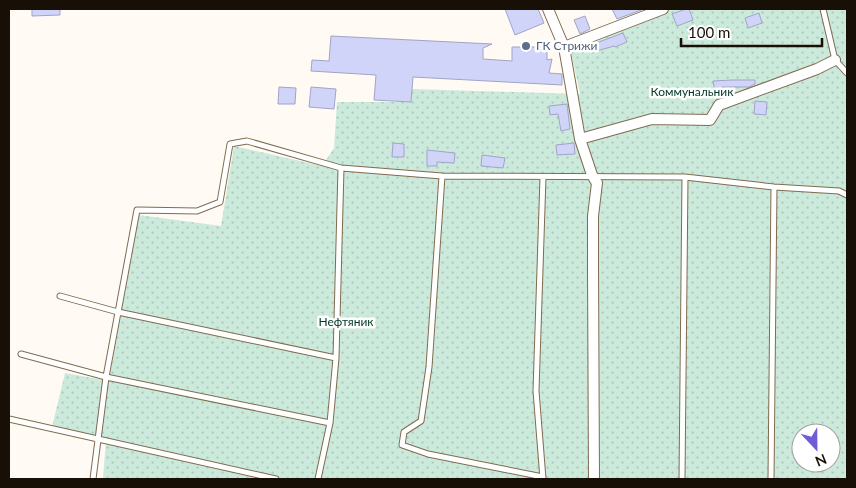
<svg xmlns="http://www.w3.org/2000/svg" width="856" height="488" viewBox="0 0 856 488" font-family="Lato,sans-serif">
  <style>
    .grass { fill: url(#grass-dots); fill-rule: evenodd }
    .building { fill: #d1d4f9; stroke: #a1a4c6 }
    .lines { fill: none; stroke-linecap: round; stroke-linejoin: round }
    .service-casing { stroke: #816b50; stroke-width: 7 }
    .minor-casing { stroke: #816b50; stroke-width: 12 }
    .service { stroke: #fff; stroke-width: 5 }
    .minor { stroke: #fff; stroke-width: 10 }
    .service-dot { fill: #5c6f8a; stroke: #fff; stroke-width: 2 }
    .labels { text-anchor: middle; stroke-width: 5; stroke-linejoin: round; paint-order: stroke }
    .service-label { font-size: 12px; fill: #4e5e75; stroke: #fff; text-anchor: start }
    .park-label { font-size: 12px; fill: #003724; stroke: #fff }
  </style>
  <defs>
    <pattern id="grass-dots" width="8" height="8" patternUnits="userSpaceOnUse" patternTransform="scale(1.25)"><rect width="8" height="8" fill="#cbeadb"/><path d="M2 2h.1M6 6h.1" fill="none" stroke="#aec8ba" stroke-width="1.8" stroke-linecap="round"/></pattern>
  </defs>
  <rect width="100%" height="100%" fill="#fffaf4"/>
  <path class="grass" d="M672 9H847V479H103L106 440 52 427 65 373 109 381 139 215 221 226 234 146 322 166 334 148 337 102H411L412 89 580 94 571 52ZM801 433H831V463H801Z"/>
  <path class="building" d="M32 9H60V15L32 16Z
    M505 9H538L544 23 515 35Z
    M612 9H644L617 19Z
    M686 9H689L693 20 677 26 672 14Z
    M759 13 762 23 748 28 745 18Z
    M585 16 590 29 580 34 574 20Z
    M623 33 627 42 615 47 614 46 593 52 591 45Z
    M331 36 492 44 483 48V59L512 61V47H547V60L552 59 549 73 562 74V85L413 77 411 102 374 100 376 75 311 71 312 60 329 61Z
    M732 80H755V84L749 87H722V91H715L713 81Z
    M279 87 296 88 295 104H278Z
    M311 87 336 89 334 109 309 107Z
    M755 101 767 102 766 115 754 114Z
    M567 104 570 129 561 131 558 114 550 115 549 106Z
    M393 143 404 144V157H392Z
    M574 143 575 154 557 155 556 145Z
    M427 150 455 153 454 163 437 162V166H427Z
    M482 155 505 158 503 168 481 166Z"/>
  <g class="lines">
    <g class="service-casing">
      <path id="service" d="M823 9 835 60 847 73
        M442 176 429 367 421 421 404 432 402 445 428 454 543 477
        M60 296 118 312 336 358
        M21 354 106 377 330 423
        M9 419 276 479
        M93 479 106 377 137 210 197 211 220 202 230 144 247 141 341 168 442 176 685 177 774 187 839 191 847 195
        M318 479 330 423 336 358 341 168
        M543 479 536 391 543 177
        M682 479 685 177
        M771 479 774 187"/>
    </g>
    <g class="minor-casing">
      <path id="minor" d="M548 9 564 47 580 139 592 175 597 183 593 216V266L594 479
        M564 47 663 9
        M580 139 652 119 710 120 719 105 817 69 835 60"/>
    </g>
    <use href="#service" class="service"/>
    <use href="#minor" class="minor"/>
  </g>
  <circle class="service-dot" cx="526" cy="46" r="5"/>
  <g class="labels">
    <g class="service-label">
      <text x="536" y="50">ГК Стрижи</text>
    </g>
    <g class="park-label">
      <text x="692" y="96">Коммунальник</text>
      <text x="346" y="326">Нефтяник</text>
    </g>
  </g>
  <rect width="856" height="488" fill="none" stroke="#181006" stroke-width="20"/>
  <g transform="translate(816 448) rotate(158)"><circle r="24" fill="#ffffff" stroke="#a39f9b"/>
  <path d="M0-4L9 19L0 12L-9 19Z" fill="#6f5dd8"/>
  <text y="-8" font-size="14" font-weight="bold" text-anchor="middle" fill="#181006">N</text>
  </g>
  <path d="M681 38v8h141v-8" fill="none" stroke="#181006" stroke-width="2.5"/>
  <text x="688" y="38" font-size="15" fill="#181006" stroke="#ffffff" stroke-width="4" paint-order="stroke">100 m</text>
</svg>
